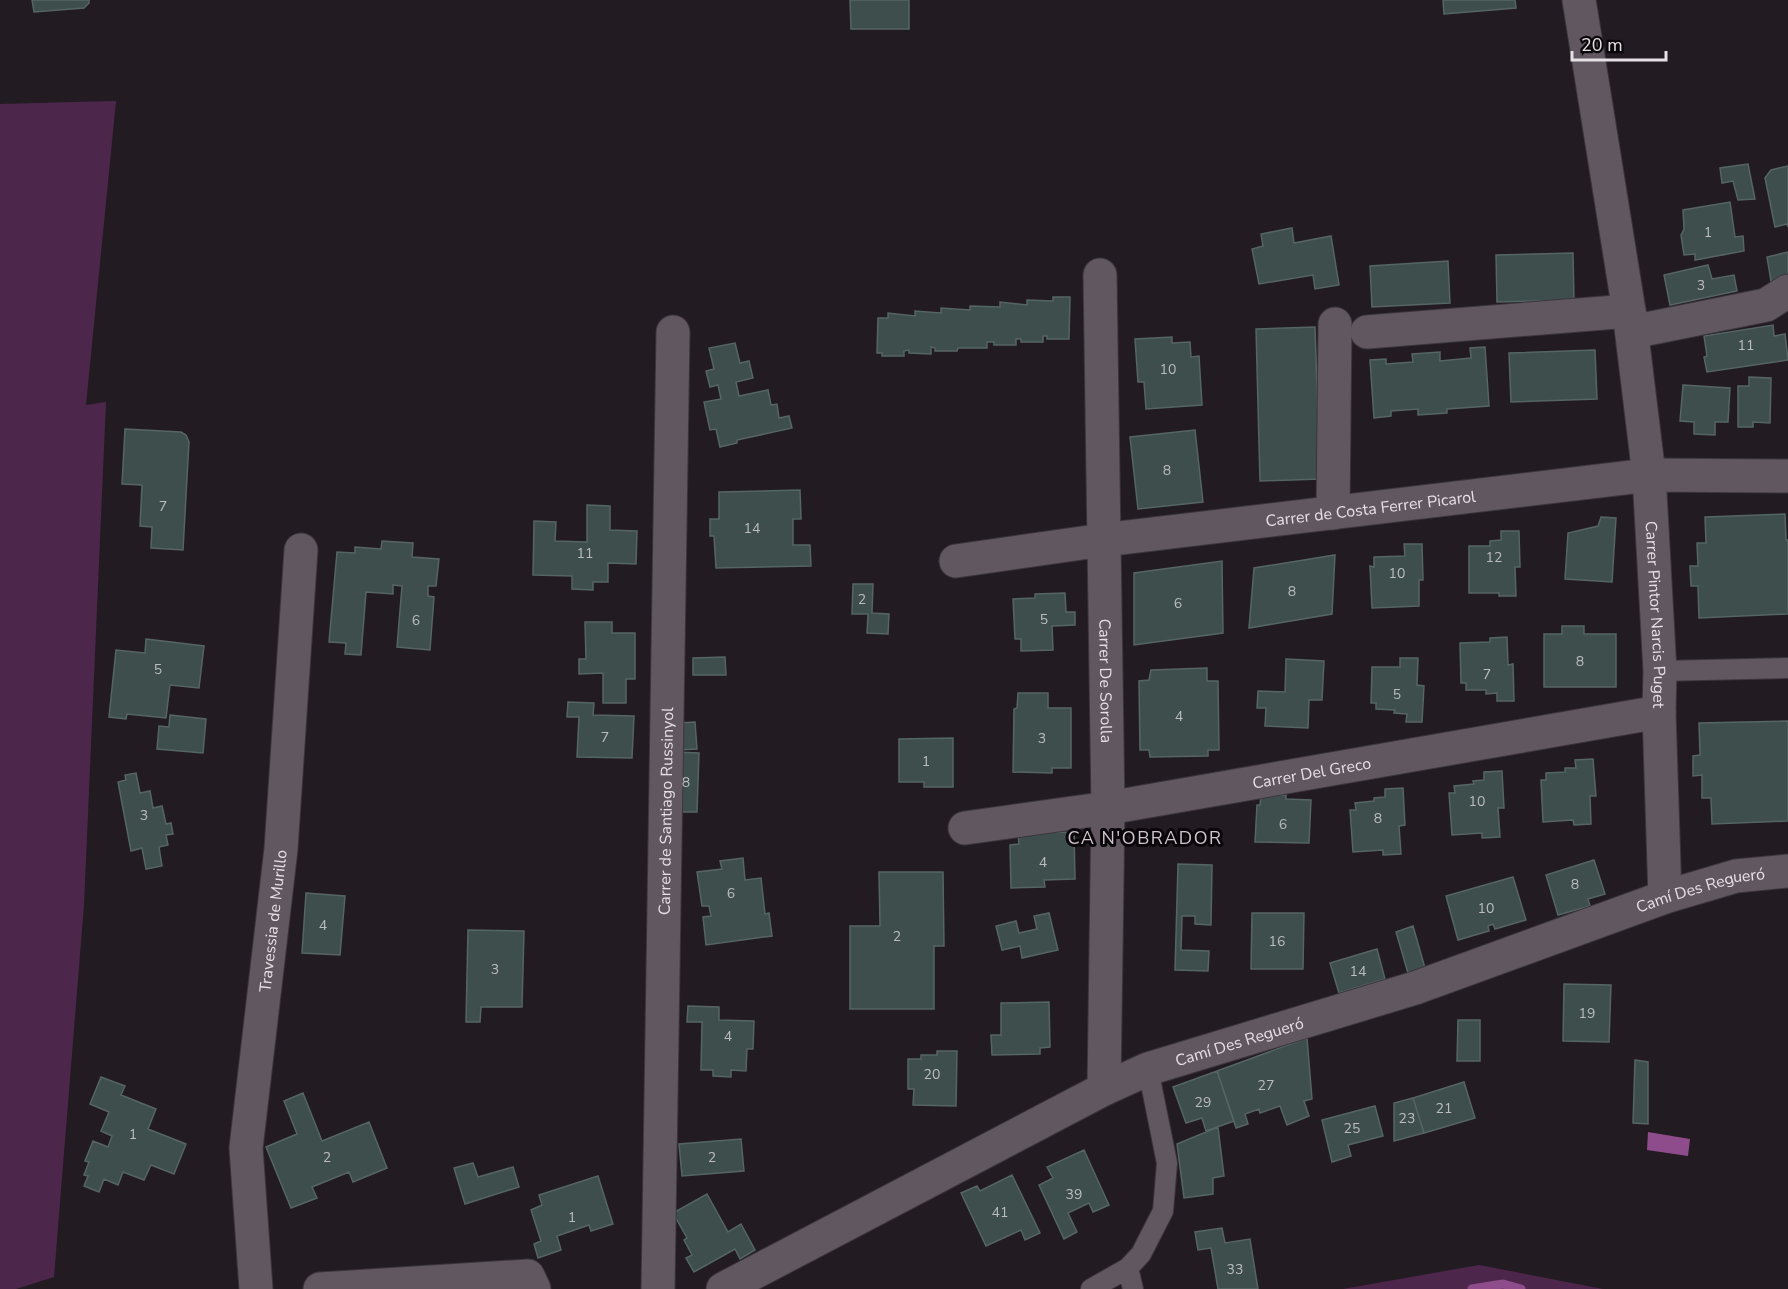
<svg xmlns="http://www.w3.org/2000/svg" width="1788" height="1289" viewBox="0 0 1788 1289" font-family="'Nunito Sans',sans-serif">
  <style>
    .green { fill: #4d274b }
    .water { fill: #8f4c8c }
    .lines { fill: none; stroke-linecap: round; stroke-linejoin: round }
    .stream { stroke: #8f4c8c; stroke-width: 9 }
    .building { fill: #3e4e4c; stroke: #556564; stroke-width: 1.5 }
    .service-casing { stroke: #3c363c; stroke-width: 22 }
    .minor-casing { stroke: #3c363c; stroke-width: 35 }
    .service { stroke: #615760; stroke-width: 20 }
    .minor { stroke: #615760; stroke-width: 33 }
    .labels { text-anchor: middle; stroke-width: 6; stroke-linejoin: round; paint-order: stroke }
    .number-label { font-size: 14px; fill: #bcbcbf }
    .street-label { font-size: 16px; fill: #e6e0e5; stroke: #0a070a }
    .neighbourhood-label { font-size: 18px; letter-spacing: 1.5px; fill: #d0c4cf; stroke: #0a070a }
  </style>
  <rect width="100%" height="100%" fill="#231b22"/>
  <path class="green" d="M116 101 86 405 106 402 84 905 54 1277 16 1289H0V104Z
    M1479 1265 1603 1289H1343Z"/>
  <path class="water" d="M1648 1132 1690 1139 1688 1156 1647 1150Z"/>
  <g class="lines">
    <path class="stream" d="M1472 1289 1503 1284 1521 1289"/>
  </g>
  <path class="building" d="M32 0H89V3L84 8 34 12Z
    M850 0H909V29H851Z
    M1443 0H1515L1516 8 1444 14Z
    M1748 164 1755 199 1738 200 1733 181 1722 183 1720 168Z
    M1788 166V227L1787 224 1775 227 1765 178 1771 170Z
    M1730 202 1735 237 1743 236 1744 251 1695 260V254L1684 255 1681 235 1684 229 1683 210Z
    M1292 228 1294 243 1331 236 1339 285 1315 289 1313 275 1259 284 1252 249 1263 246 1261 234Z
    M1788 252V284L1773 293 1767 257Z
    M1573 253 1574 300 1497 302 1496 255Z
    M1448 261 1450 303 1372 307 1370 266Z
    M1708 265 1712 279 1734 275 1737 291 1670 305 1664 275Z
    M1053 297H1070L1069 339H1047V336H1043V342H1021V339H1016V345H994V342H987V348H958L957 351H935V348L931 347V354L909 353V350L904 351V356H882V353H877L878 318H888V313L915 316V311L941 313V308L970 310V306L1000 307V302L1027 305V300L1053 301Z
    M1773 325 1774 336 1785 334 1788 360 1707 372 1704 357 1707 356 1704 336Z
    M1315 327 1320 479 1260 481 1256 329Z
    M1172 337V343L1190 342 1191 357 1199 356 1202 405 1146 409 1144 382H1138L1135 339Z
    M735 343 740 363 749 361 753 378 736 382 739 396 768 390 771 405 777 404 779 418 789 416 792 428 737 440V443L720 447 716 429 710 430 704 402 721 399 718 385 710 387 706 371 714 369 709 348Z
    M1485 347 1489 406 1447 409V413L1418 415V409L1391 411V416L1374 418 1370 360 1386 359V364L1413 362 1412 354 1440 352V361L1471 358 1470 348Z
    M1595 350 1597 399 1511 402 1509 353Z
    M1749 377 1771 378 1770 423 1753 422V427H1738V386H1749Z
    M1683 385 1730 388 1728 422H1715V435L1694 434V422L1680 421Z
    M125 429 181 432 186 435 189 442 183 550 151 548 152 527 140 526 142 485 122 484Z
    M1195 430 1203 502 1138 509 1130 437Z
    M800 490 801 519H793V545H810L811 566 716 568 714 536H710V519H719V492Z
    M587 505 610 506V530L637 531 636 564 608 563V582H593V590L572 589V576L533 575 534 521 556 522 555 541 587 542Z
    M1785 514 1786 540H1788V614L1699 618 1698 586H1691L1690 566H1698L1697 543H1706L1705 517Z
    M1601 517 1616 518 1612 582 1565 579 1568 533 1598 526Z
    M1501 531H1519L1520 567H1515L1516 596H1499V593H1469V546H1490V541L1501 540Z
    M382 541 413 543 412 557 439 559 436 586H428V596L434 597 430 650 397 647 402 586 393 585V594L366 592 361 655 345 654 346 643 329 642 337 552 355 553V547L381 549Z
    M1404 544H1422L1423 580H1419V606L1372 608 1370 566 1374 567V557L1405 556Z
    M1335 555 1332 614 1249 628 1254 568Z
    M1222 561 1223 633 1134 645V573Z
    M853 584H873L872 613 889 614 888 634 867 633 868 614H852Z
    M1065 593 1066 612H1075V625L1052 626 1053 650 1021 651V639H1015L1013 599 1035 598V594Z
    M585 622H612V633H635V679H626V703H603V673L579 674V659H586Z
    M1562 626H1584V634H1616V687H1544V634H1562Z
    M1507 637 1508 665 1513 664 1514 701H1497V693L1486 694V690H1466V683H1461L1460 643 1490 642V638Z
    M146 639 204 646 199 688 170 685 166 718 127 714 126 719 109 717 116 650 145 653Z
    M725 657 726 675H693V658Z
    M1400 658H1418L1417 685 1424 686 1422 722H1406L1407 714 1394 713 1395 710 1376 709V703H1371L1372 667H1400Z
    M1286 659 1324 661 1322 700H1309L1308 728 1265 726 1266 708H1257L1258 691 1285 692Z
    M1207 668V681H1218L1219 750H1208V756L1150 757 1149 750H1140L1139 681 1149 680 1151 670Z
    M1018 693H1048V708H1071V768H1052V773L1013 772 1014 709 1017 708Z
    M568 702 594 703 593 715 634 716 632 758 577 757 579 717H567Z
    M170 715 206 719 203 753 157 749 159 726 169 727Z
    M1788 721V821L1712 824 1711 798H1702V775L1693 776V756L1700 755 1699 723Z
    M695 722 697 749 679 750 677 723Z
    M953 738V787H924V782H899V739Z
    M675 752 699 753 697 812H673Z
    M1593 759 1596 796H1590L1591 824 1574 825 1573 820 1543 822 1541 780H1546V773L1565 772V768H1576L1575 760Z
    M1502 771 1504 808H1498L1500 837 1482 838V833L1452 835 1449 793H1455L1454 786 1474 784 1473 781 1484 780V772Z
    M136 773 140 793 150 791 153 808 162 806 166 824 171 823 173 834 166 835 168 845 159 847 162 866 146 869 142 848 131 851 118 782 126 780 125 775Z
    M1403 788 1405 825 1399 826 1401 854 1383 855V850L1353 852 1350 810H1356L1355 803 1374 801V798L1385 797V789Z
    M1261 795H1286V799L1311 800 1309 843 1255 842 1257 805H1260Z
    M1074 832 1075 879 1044 880 1045 887 1011 888 1010 845 1019 844 1018 833Z
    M743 858 745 880 761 878 765 914 769 913 772 936 706 945 703 917 711 916 709 906H702L697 872 722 869 720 861Z
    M1594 860 1605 894 1588 899 1590 906 1558 915 1546 875Z
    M1178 864 1212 865 1211 925 1195 924V916H1182L1181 950 1209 951 1208 971 1175 970Z
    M879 872H943L944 946H934V1009H850V926H880Z
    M1513 877 1526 920 1495 929 1493 924 1488 926 1489 931 1458 940 1446 896Z
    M306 893 345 896 340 955 302 953Z
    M1049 913 1058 950 1022 958 1020 946 1002 950 996 926 1016 921 1019 933 1037 929 1034 916Z
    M1252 913H1304L1303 969H1251Z
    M1413 926 1425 968 1408 973 1396 932Z
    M468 930 524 931 522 1007H481L480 1022H466Z
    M1377 949 1385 979 1339 993 1330 963Z
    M1564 984 1611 985 1609 1042 1563 1041Z
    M1049 1002 1050 1047 1040 1048V1054L992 1055 991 1035H1001V1003Z
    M688 1006 719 1007V1020L754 1021 753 1049H747L746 1071 731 1070V1077L713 1076V1070H701L702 1022H687Z
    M1458 1020H1480V1061H1457Z
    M1307 1038 1312 1099 1304 1101 1309 1116 1287 1125 1280 1106 1260 1113 1259 1109 1245 1114 1248 1124 1236 1128 1217 1071Z
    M937 1051H957L956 1106 913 1105 914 1089H908V1059H921V1055H937Z
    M1635 1060 1648 1062V1124L1633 1123Z
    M1217 1071 1234 1121 1206 1131 1202 1118 1186 1123 1173 1087Z
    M101 1077 125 1086 121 1095 156 1109 148 1129 186 1144 174 1174 151 1165 144 1180 123 1172 118 1185 104 1179 99 1192 84 1186 88 1176 84 1175 89 1162 85 1161 93 1141 108 1147 112 1136 101 1131 109 1112 90 1104Z
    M1464 1082 1475 1118 1424 1133 1413 1098Z
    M303 1093 322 1141 369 1122 387 1168 353 1182 349 1172 312 1187 317 1198 291 1208 266 1147 297 1134 284 1101Z
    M1413 1098 1424 1133 1394 1141V1103Z
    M1375 1106 1383 1136 1348 1145 1351 1156 1332 1162 1322 1120Z
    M1218 1127 1224 1176 1213 1178V1194L1184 1198 1177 1144Z
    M741 1139 744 1171 682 1176 679 1144Z
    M1084 1150 1109 1205 1093 1212 1089 1203 1068 1213 1077 1232 1064 1239 1039 1185 1053 1178 1047 1167Z
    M473 1163 478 1177 513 1167 519 1187 465 1204 454 1168Z
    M1012 1175 1040 1233 1025 1240 1021 1230 986 1246 961 1193 977 1186 980 1191Z
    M598 1176 613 1224 591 1231 589 1225 557 1236 561 1250 538 1258 534 1244 541 1241 531 1210 542 1205 539 1195Z
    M707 1194 728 1232 741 1224 755 1250 740 1259 735 1249 694 1272 686 1258 692 1255 684 1240 687 1238 673 1213Z
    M1222 1228 1225 1243 1250 1239 1258 1289H1218L1211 1248 1198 1250 1195 1232Z"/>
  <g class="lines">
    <g class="service-casing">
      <path id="service" d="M1660 671 1788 668
        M1128 1268 1133 1289
        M1091 1289 1128 1268 1141 1254 1163 1211 1167 1163 1148 1069"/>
    </g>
    <g class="minor-casing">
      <g id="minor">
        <path id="s1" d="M1579 0 1629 311 1649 475 1660 671 1659 712 1665 897"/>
        <path id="s2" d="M1100 275 1108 808 1104 1089"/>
        <path d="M1367 332 1629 311"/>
        <path d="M1632 332 1766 305 1788 291"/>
        <path d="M1333 513 1335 324"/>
        <path id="s3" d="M956 561 1103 540 1649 475 1788 476"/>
        <path id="s4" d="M965 828 1108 808 1659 712"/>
        <path id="s5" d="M256 1289 246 1148 281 849 301 550"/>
        <path d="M320 1289 528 1276 534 1289"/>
        <path id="s6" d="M658 1289 673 332"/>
        <path id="s7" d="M723 1289 1104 1089 1148 1069 1415 988 1665 897 1736 876 1788 871"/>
      </g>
    </g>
    <use href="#service" class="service"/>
    <use href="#minor" class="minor"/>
  </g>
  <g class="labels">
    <g class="number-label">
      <text x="1708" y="237">1</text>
      <text x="1701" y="290">3</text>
      <text x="1746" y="350">11</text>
      <text x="1168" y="374">10</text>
      <text x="1167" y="475">8</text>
      <text x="163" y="511">7</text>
      <text x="752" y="533">14</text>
      <text x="585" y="558">11</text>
      <text x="1494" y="562">12</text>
      <text x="1397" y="578">10</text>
      <text x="1292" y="596">8</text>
      <text x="862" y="604">2</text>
      <text x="1178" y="608">6</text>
      <text x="1044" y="624">5</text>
      <text x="416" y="625">6</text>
      <text x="1580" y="666">8</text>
      <text x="158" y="674">5</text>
      <text x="1487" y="679">7</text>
      <text x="1397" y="699">5</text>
      <text x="1179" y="721">4</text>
      <text x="605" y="742">7</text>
      <text x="1042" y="743">3</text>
      <text x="926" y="766">1</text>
      <text x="686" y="787">8</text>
      <text x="1477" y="806">10</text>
      <text x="144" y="820">3</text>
      <text x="1378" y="823">8</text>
      <text x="1283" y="829">6</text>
      <text x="1043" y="867">4</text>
      <text x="1575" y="889">8</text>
      <text x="731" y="898">6</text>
      <text x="1486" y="913">10</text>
      <text x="323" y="930">4</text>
      <text x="897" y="941">2</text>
      <text x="1277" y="946">16</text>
      <text x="495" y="974">3</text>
      <text x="1358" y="976">14</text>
      <text x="1587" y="1018">19</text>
      <text x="728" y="1041">4</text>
      <text x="932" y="1079">20</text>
      <text x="1266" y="1090">27</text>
      <text x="1203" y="1107">29</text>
      <text x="1444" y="1113">21</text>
      <text x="1407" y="1123">23</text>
      <text x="1352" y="1133">25</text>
      <text x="133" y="1139">1</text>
      <text x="327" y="1162">2</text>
      <text x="712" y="1162">2</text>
      <text x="1074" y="1199">39</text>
      <text x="1000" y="1217">41</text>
      <text x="572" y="1222">1</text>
      <text x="1235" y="1274">33</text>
    </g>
    <g class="street-label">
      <text dy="6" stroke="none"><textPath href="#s3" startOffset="418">Carrer de Costa Ferrer Picarol</textPath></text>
      <text dy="6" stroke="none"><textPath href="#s1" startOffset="620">Carrer Pintor Narcis Puget</textPath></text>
      <text dy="6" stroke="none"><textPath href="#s2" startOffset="406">Carrer De Sorolla</textPath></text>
      <text dy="6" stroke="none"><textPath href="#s4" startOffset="351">Carrer Del Greco</textPath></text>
      <text dy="6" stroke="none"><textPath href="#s6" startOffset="478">Carrer de Santiago Russinyol</textPath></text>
      <text dy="6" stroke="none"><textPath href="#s7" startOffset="1060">Camí Des Regueró</textPath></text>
      <text dy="6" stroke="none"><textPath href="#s5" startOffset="370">Travessia de Murillo</textPath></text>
      <text dy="6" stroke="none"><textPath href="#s7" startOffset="574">Camí Des Regueró</textPath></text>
    </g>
    <g class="neighbourhood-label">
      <text x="1145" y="844">CA N'OBRADOR</text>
    </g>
  </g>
  <path d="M1572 51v9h94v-9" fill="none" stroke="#e6e0e5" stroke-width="3"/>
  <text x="1581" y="51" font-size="18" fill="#e6e0e5" stroke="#0a070a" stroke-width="4.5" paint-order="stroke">20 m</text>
</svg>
